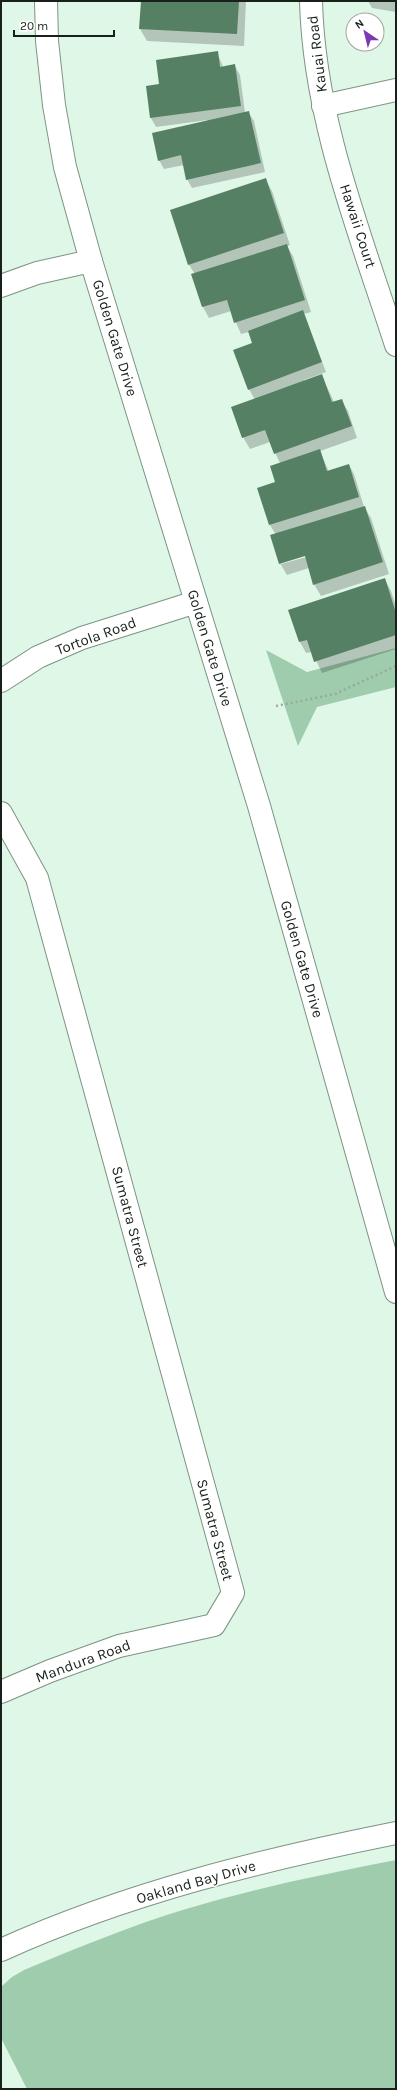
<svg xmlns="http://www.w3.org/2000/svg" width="397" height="2090" viewBox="0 0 397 2090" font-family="Karla,sans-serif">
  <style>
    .green { fill: #9eccad }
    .shadow { fill: #0003; fill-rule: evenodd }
    .building { fill: #558063 }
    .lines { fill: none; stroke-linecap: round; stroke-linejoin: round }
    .minor-casing { stroke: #7d9383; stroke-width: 24 }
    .tertiary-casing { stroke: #7d9383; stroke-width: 24 }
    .path { stroke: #98aa9d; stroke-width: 2.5; stroke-dasharray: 2 3; stroke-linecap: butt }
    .minor { stroke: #fff; stroke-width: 22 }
    .tertiary { stroke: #fff; stroke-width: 22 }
    .labels { text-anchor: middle; stroke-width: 3; stroke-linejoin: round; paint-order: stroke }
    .street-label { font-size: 15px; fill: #17201a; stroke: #fff }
  </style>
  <rect width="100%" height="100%" fill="#dff7e6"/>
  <path class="green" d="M396 648V687L317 707 298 746 266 650 307 672Z
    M396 1860V2089H27L1 2038V1987L12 1977 24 1970C77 1948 130 1926 186 1909 255 1888 325 1874 396 1860Z"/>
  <path class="shadow" d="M142 1H246L244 46 147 41 140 29Z
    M368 1H396V12L372 8Z
    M217 52 223 67 235 66 240 75 245 113 248 112 254 121 265 172 192 188 187 179 184 165 164 169 159 160 208 120 156 127 151 118 160 85Z
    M265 179 272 191 290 245 287 246 293 256 311 312 304 314 326 372 304 380 305 382 322 376 334 402 341 400 348 411 357 438 320 451 329 472 349 465 354 474 364 507 371 518 389 574 321 596 314 584 309 568 287 575 280 563 276 535 270 525 259 489 277 483 280 463 270 442 250 449 243 437 255 400 249 389 253 343 249 332 241 334 231 311 209 318 203 307 192 275 195 274 189 265 171 210ZM309 554 310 556 281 564V562Z
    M385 580 391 591 396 606V649L322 673 312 652 306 653 300 642Z"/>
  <path class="building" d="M141 1H239L237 34 139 29Z
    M218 51 220 67 235 64 241 106 150 118 146 86 159 84 156 60Z
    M249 111 261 163 186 180 181 155 158 161 152 133Z
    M266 178 284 233 188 265 170 210Z
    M287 244 305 300 234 323 227 300 202 307 191 274Z
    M303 310 322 362 248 390 233 350 252 343 248 331Z
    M322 374 332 402 342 399 352 426 274 454 265 430 242 438 231 407Z
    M320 449 327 471 349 464 359 497 269 525 257 488 275 482 270 466Z
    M365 506 383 562 313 585 305 556 279 564 270 535Z
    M385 578 396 613V635L314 662 307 640 299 642 288 610Z"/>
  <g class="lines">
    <g class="minor-casing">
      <path id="minor" d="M311 1C314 120 360 233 396 345
        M323 106 396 90
        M1 286 37 273 91 261
        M1 681 38 657 82 638 196 602
        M1 813 37 878 233 1593 214 1625 119 1646 50 1671 1 1692"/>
    </g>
    <g class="tertiary-casing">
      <path id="tertiary" d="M46 1 47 41 54 105 65 167 91 261 259 806 396 1292
        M1 1950C127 1893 261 1860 396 1833"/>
    </g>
    <path class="path" d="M276 706 335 694 396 666"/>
    <use href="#minor" class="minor"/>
    <use href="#tertiary" class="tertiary"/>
  </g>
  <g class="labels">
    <g class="street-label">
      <text transform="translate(317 54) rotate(-97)" y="5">Kauai Road</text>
      <text transform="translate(358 226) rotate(72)" y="5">Hawaii Court</text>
      <text transform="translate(115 338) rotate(73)" y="5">Golden Gate Drive</text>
      <text transform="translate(96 636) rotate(-20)" y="5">Tortola Road</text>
      <text transform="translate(210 648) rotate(73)" y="5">Golden Gate Drive</text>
      <text transform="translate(302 959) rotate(74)" y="5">Golden Gate Drive</text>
      <text transform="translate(130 1217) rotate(75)" y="5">Sumatra Street</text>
      <text transform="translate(215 1530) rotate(75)" y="5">Sumatra Street</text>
      <text transform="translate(83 1661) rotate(-20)" y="5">Mandura Road</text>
      <text transform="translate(196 1882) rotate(-16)" y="5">Oakland Bay Drive</text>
    </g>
  </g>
  <rect width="397" height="2090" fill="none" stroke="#17201a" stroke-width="4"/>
  <g transform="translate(365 32) rotate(325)"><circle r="19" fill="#ffffff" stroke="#a2a6a3"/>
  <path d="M0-3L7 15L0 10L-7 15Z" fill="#7b3bb0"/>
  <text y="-6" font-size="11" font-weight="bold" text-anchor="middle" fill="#17201a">N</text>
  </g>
  <path d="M14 30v6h100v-6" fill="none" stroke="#17201a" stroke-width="2"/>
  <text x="20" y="30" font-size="12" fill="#17201a" stroke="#ffffff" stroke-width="3" paint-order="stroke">20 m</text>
</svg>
